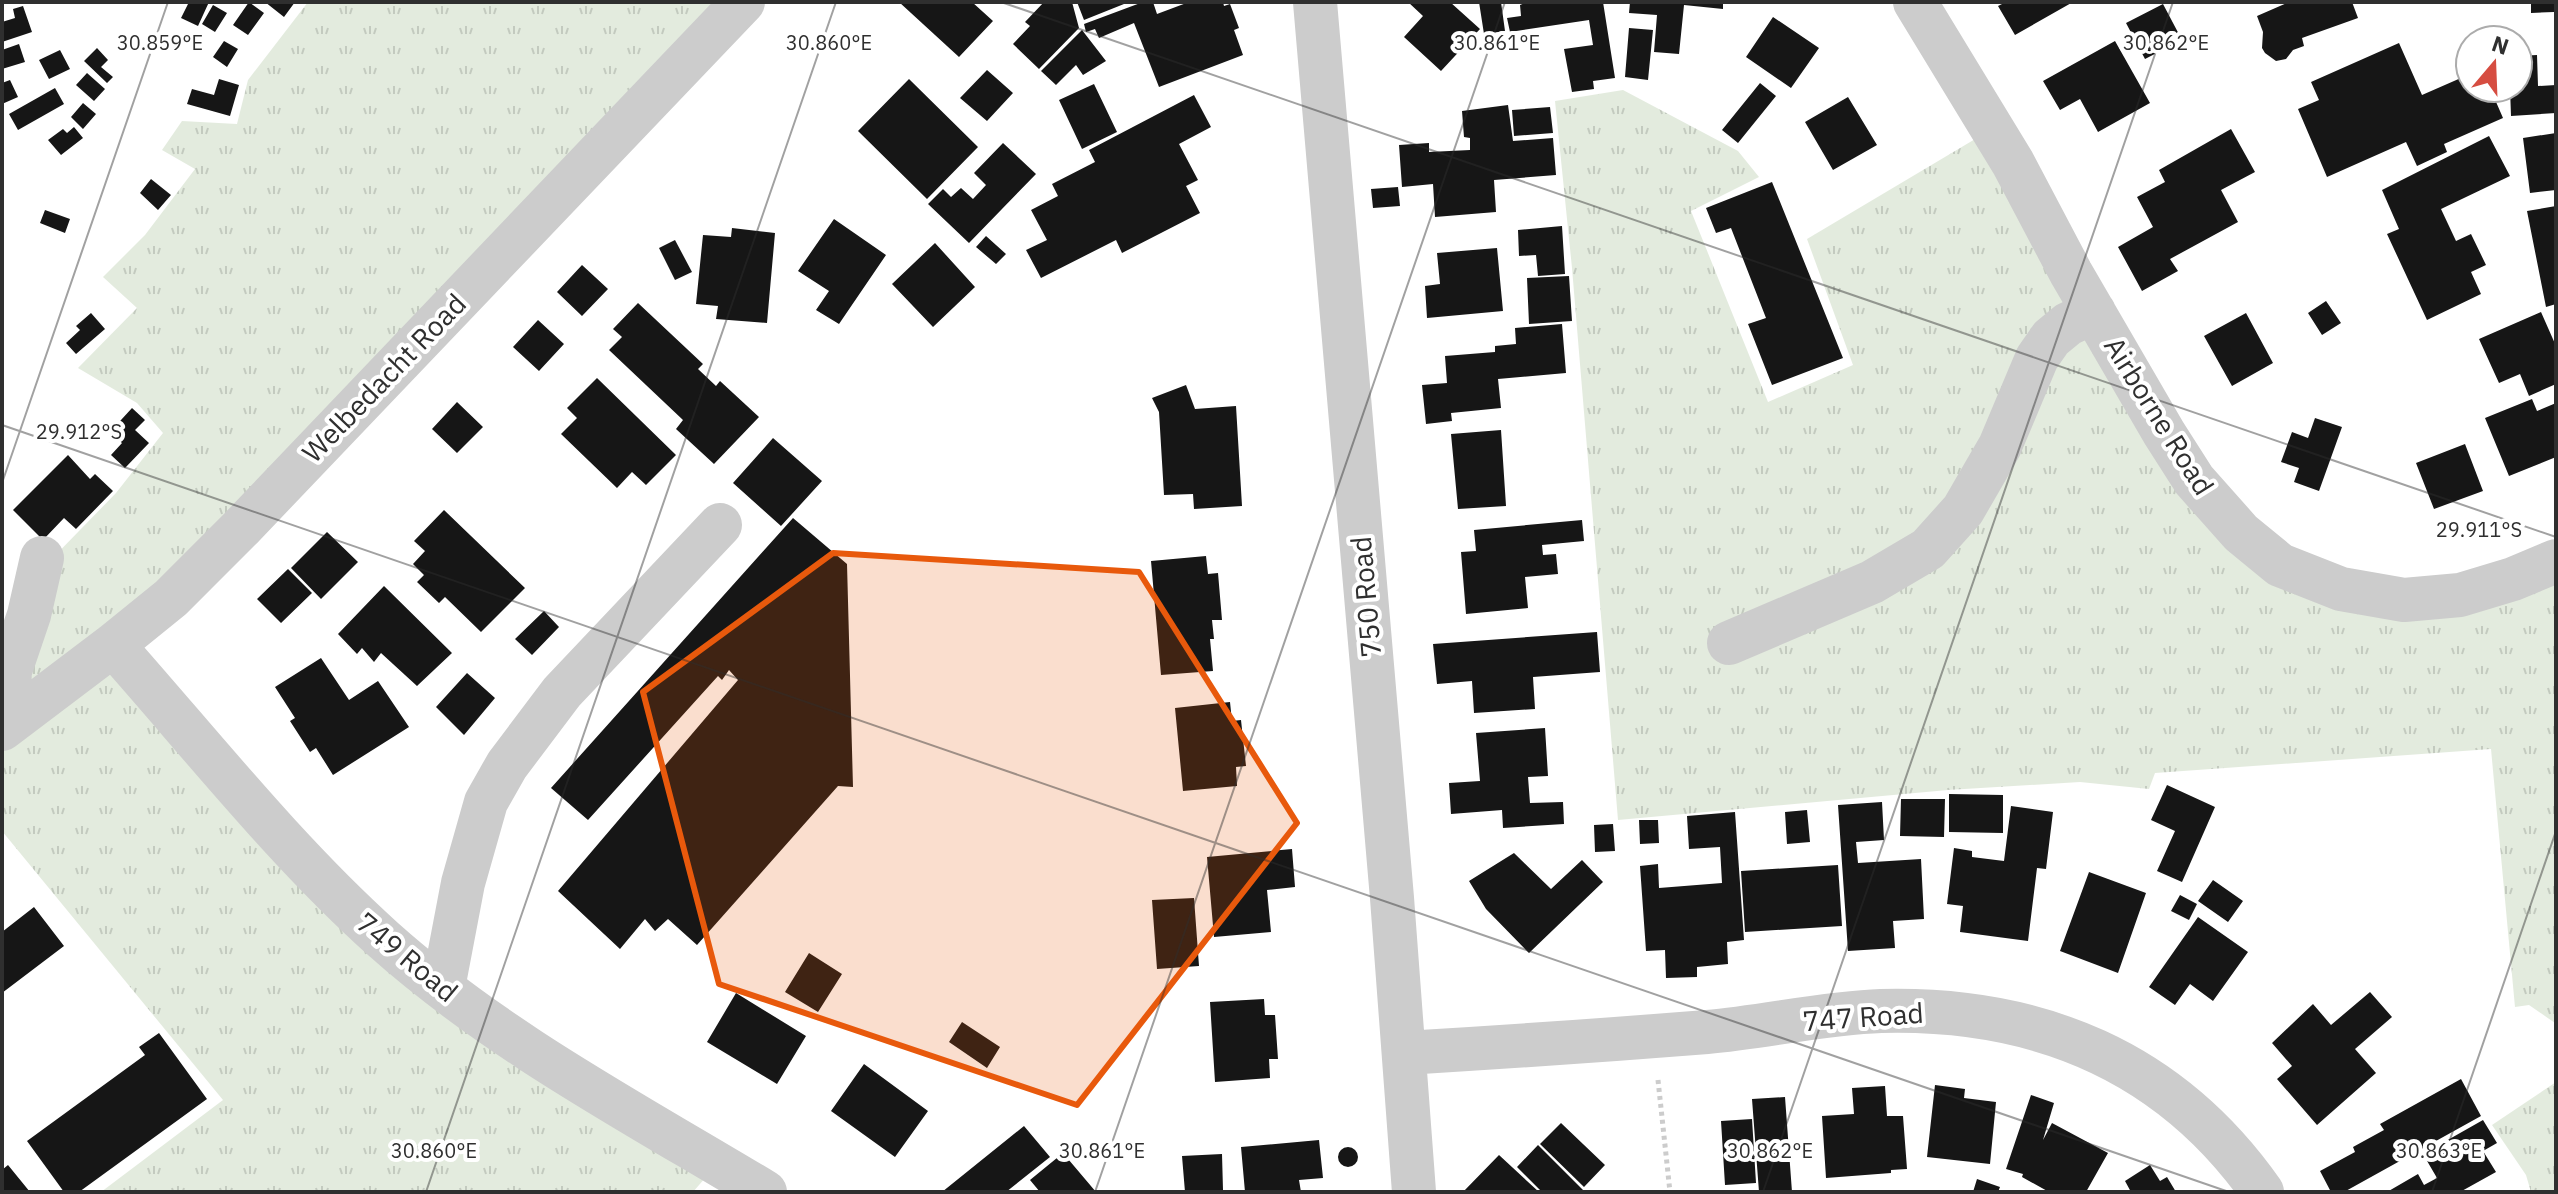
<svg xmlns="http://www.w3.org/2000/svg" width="2558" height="1194" viewBox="0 0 2558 1194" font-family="'IBM Plex Sans',sans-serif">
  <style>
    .grass { fill: url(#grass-tufts) }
    .building { fill: #161616 }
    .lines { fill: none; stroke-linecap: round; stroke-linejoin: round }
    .path { stroke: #ccc; stroke-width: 5; stroke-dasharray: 4 4; stroke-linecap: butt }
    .minor { stroke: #ccc; stroke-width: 44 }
    .marked { fill: #e8590c; fill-opacity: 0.2; stroke: #e8590c; stroke-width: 6; stroke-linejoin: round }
    .ticks { fill: none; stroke: #2f2f2f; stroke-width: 2; stroke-opacity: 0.45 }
    .labels { text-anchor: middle; stroke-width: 8; stroke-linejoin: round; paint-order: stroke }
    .street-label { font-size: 28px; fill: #2f2f2f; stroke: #fff }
    .ticks-label { font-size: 20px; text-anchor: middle; fill: #2f2f2f; stroke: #fff; stroke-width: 8; stroke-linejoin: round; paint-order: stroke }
  </style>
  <defs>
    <pattern id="grass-tufts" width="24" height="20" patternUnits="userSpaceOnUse" patternTransform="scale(2)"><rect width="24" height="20" fill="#e3ebde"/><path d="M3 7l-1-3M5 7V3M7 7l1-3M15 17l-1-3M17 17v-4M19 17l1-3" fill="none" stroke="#c3cabf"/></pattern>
  </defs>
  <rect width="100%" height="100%" fill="#fff"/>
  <path class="grass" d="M308 2H741L114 643 336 893 718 1163 693 1192H101L223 1100 2 831V727L42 569 116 493 163 433 137 403 78 368 137 308 103 277 145 235 195 169 162 150 182 121 237 124 248 80Z
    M1623 90 1738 151 1759 177 1691 211 1768 402 1853 365 1807 239 1992 129 2193 482 2342 590 2556 563V1028L2555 1023 2529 1005 2515 1007 2491 749 2155 773 2149 789 2080 782 1948 790 1618 820 1572 268 1555 101Z
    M2556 1082V1192H2531L2526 1175 2492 1125Z"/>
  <path class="building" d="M183 2H209L198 26 181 18 188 4Z
    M249 2 264 13 248 35 233 25Z
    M265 2H295L284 17Z
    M899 2H972L993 21 959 57Z
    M1044 2H1072L1079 28 1039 69 1013 44 1030 26 1025 22Z
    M1077 2H1129L1084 20Z
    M1143 2H1153L1157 14 1189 2H1223L1224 6 1230 4 1239 28 1234 30 1243 55 1159 87 1134 23 1099 38 1095 29 1086 32 1084 24Z
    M1408 2H1450L1480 29 1441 71 1404 37 1423 16Z
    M1479 2H1501L1505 31 1484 34Z
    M1527 2H1603L1615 78 1593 81 1594 89 1572 92 1564 49 1593 45 1589 20 1510 32 1507 18 1521 16 1520 5Z
    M1630 2H1723V9L1684 5 1679 54 1654 52 1657 15 1629 13Z
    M2006 2H2073L2015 35 1998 6Z
    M2289 2H2352L2358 18 2302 38 2304 46 2293 50 2286 59 2276 61 2265 53 2262 48 2263 32 2257 16Z
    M2531 2H2554V12L2531 13Z
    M2163 4 2182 40 2145 59 2126 23Z
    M213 5 227 13 215 32 202 24Z
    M23 6 32 32 2 42V22L15 18 13 9Z
    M1773 17 1819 48 1791 88 1746 57Z
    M1629 28 1653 30 1648 80 1625 77Z
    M1082 30 1106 61 1083 75 1076 65 1056 85 1041 71Z
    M224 41 238 49 227 67 213 57Z
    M2115 41 2150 103 2098 132 2080 99 2060 110 2043 81Z
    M2399 43 2422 95 2470 74V88H2490L2503 118 2444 144 2447 152 2417 166 2406 142 2327 177 2298 109 2319 100 2311 82Z
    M19 44 25 62 2 69V50Z
    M97 48 108 60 101 67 113 77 107 83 84 61Z
    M60 50 70 69 49 79 39 60Z
    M2537 55 2538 86 2556 85V113L2511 116 2510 88H2518V56Z
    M987 70 1013 93 987 121 960 98Z
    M87 73 105 89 94 101 76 85Z
    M219 79 239 85 230 116 187 104 192 89 214 95Z
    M909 79 978 147 927 199 858 131Z
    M10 80 18 97 2 104V83Z
    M1760 83 1776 96 1738 143 1722 130Z
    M1094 84 1117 132 1082 149 1059 100Z
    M55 88 64 104 18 130 9 114Z
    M1194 95 1211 127 1179 144 1198 180 1186 186 1200 213 1122 253 1116 240 1041 278 1026 250 1047 240 1031 210 1058 196 1052 184 1095 162 1089 150Z
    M1848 97 1877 145 1833 170 1805 122Z
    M83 103 96 114 83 129 71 117Z
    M1508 105 1513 141 1553 138 1556 175 1494 180 1496 212 1435 217 1433 184 1402 187 1399 145 1429 143V152L1470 150V138L1464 137 1462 111Z
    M1550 107 1553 133 1514 136 1512 110Z
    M74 127 83 138 61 155 48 140 63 129 67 133Z
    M2231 129 2255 172 2221 190 2238 222 2170 259 2178 271 2142 291 2118 247 2153 227 2137 197 2165 182 2159 170Z
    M2556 133V190L2530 193 2523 138Z
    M2489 136 2510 176 2441 209 2456 241 2471 234 2486 265 2471 272 2481 294 2427 320 2387 234 2399 229 2382 190Z
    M1003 143 1036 174 969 243 928 204 943 189 951 197 961 188 973 199 986 185 974 173Z
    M151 179 171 195 158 210 140 193Z
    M1772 182 1843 358 1772 385 1748 324 1766 318 1731 228 1716 233 1706 208Z
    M1398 187 1400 206 1373 208 1371 189Z
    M2556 206V304L2546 307 2527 211Z
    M45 210 70 219 65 233 40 223Z
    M834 219 886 255 839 324 816 310 829 291 798 271Z
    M1562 226 1565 274 1538 276 1536 255 1519 256 1518 230Z
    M732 228 775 233 767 323 716 319 718 306 696 304 703 235 731 237Z
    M986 236 1006 254 996 264 976 247Z
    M675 240 692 272 675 280 659 248Z
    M935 243 975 287 933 327 892 284Z
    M1497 248 1503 311 1427 318 1425 286 1440 284 1437 253Z
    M582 265 608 289 582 316 557 292Z
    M1569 276 1572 321 1529 324 1527 278Z
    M2326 301 2341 323 2322 335 2308 313Z
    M638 303 703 364 698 369 716 386 720 381 759 417 714 464 676 429 683 420 609 350 622 337 613 329Z
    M2541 312 2556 346V384L2529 396 2520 374 2499 383 2479 339Z
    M91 313 105 329 76 354 66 343 80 330 76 326Z
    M2246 313 2273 363 2232 386 2204 336Z
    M538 320 564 344 539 371 513 347Z
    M1562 324 1566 373 1498 379 1501 408 1451 413 1452 421 1426 424 1422 385 1447 383 1445 356 1495 352V346L1516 344 1515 328Z
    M597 378 676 455 646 485 632 472 617 488 561 434 577 418 567 408Z
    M1186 385 1195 409 1236 406 1242 506 1194 509 1193 494 1164 495 1159 412 1152 398Z
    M2532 399 2537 411 2556 403V457L2509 476 2485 418Z
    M457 402 483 427 457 453 432 429Z
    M132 408 145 420 135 430 149 443 125 468 111 455 122 443 110 432Z
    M2315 418 2342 427 2319 491 2294 482 2299 468 2281 462 2292 432 2308 438Z
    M1501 430 1506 506 1458 509 1451 434Z
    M773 438 822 481 781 526 733 483Z
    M2465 444 2483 491 2434 509 2416 463Z
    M68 455 90 479 95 474 113 491 76 529 64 518 43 540 13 510Z
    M444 510 525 588 481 632 445 597 439 603 417 582 424 575 413 564 425 551 414 541Z
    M793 518 847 564 853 787 838 786 697 945 668 919 655 931 645 919 620 949 558 891 738 680 729 670 722 680 718 676 588 820 551 788Z
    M1582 520 1584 541 1542 545 1543 555 1556 554 1558 574 1525 577 1528 608 1466 614 1461 552 1476 551 1474 530Z
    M327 532 358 562 321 599 291 568Z
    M1206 556 1208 574 1218 573 1222 620H1212L1214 639H1210L1213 671 1161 675 1151 561Z
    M288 569 312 593 281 623 257 599Z
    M384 586 452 653 417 686 381 653 374 662 362 648 357 654 338 634Z
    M544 611 559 627 532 655 515 639Z
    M1597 632 1600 672 1533 677 1535 709 1474 713 1472 681 1437 684 1433 644Z
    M321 658 349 700 378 681 409 727 333 775 316 748 310 752 290 721 295 718 275 687Z
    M467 673 495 698 464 735 436 707Z
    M1230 702 1232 721 1241 720 1246 766 1236 767 1237 786 1183 791 1175 708Z
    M1545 728 1548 776 1528 777 1530 803 1563 802 1564 824 1503 828 1502 810 1451 814 1449 783 1480 781 1476 733Z
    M2167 785 2215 807 2182 882 2157 871 2175 831 2151 820Z
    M1949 794 2003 795V833L1949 832Z
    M1901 799H1945L1944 837 1900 836Z
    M1882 802 1884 840 1856 842 1858 863 1921 859 1924 919 1893 921 1895 948 1848 951 1838 805Z
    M2011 806 2053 812 2046 869 2037 868 2028 941 1960 932 1963 906 1947 904 1954 848 1972 851V857L2004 861Z
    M1807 810 1810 842 1787 844 1785 812Z
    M1735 812 1744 940 1727 942 1728 964 1697 967V977L1666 978 1665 950 1646 951 1640 866 1658 864 1659 888 1722 883 1720 847 1689 849 1687 816Z
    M1639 820H1658L1659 843 1640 844Z
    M1613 824 1615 851 1595 852 1594 825Z
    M1292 849 1295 887 1267 890 1271 932 1214 937 1207 857Z
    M1514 853 1551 889 1582 860 1603 882 1529 953 1486 909 1469 881Z
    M1838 865 1842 926 1745 932 1741 871Z
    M2089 872 2146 893 2118 973 2060 951Z
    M2213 880 2243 901 2228 922 2198 901Z
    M2180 895 2197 904 2189 920 2171 911Z
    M1194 898 1199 966 1157 969 1152 900Z
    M34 907 64 946 2 993V932Z
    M2198 917 2248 952 2213 1001 2190 984 2175 1005 2149 987Z
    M809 953 842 974 818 1012 785 992Z
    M2370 992 2392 1017 2355 1049 2376 1073 2317 1125 2277 1079 2292 1066 2272 1043 2313 1004 2331 1025Z
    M736 993 806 1036 777 1084 707 1042Z
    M1264 999 1265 1015H1275L1278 1059H1269L1270 1078 1215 1082 1210 1002Z
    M962 1022 1000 1047 987 1068 949 1042Z
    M159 1033 207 1099 79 1192H64L27 1141 145 1055 139 1047Z
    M864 1064 928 1111 895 1157 831 1111Z
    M2461 1079 2481 1116 2344 1192H2331L2320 1171 2355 1152 2353 1147 2384 1130 2380 1124Z
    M1935 1085 1965 1089 1964 1098 1996 1102 1990 1164 1927 1157Z
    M1885 1086 1887 1116H1903L1907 1169 1891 1170V1173L1826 1178 1822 1116 1854 1114 1852 1088Z
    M2031 1095 2054 1103 2043 1140 2052 1123 2108 1153 2086 1192H2049L2022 1177 2023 1174 2006 1169Z
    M1785 1097 1792 1192H1759L1752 1099Z
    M1752 1119 1756 1183 1725 1185 1721 1121Z
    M2483 1120 2497 1143 2483 1151 2496 1172 2460 1192H2387L2418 1174 2424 1185 2437 1178 2423 1154Z
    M1561 1123 1605 1165 1584 1187 1540 1144Z
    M1024 1126 1050 1157 1006 1192H942Z
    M1319 1140 1323 1178 1299 1180 1301 1192H1245L1241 1147Z
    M1538 1145 1583 1190 1581 1192H1542L1517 1167Z
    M1338 1157a10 10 0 1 1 20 0a10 10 0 1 1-20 0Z
    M1063 1153 1096 1192H1040L1030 1180Z
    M1222 1154 1223 1190 1185 1192 1182 1156Z
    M1499 1155 1539 1192H1463Z
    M8 1165 30 1192H2V1170Z
    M2150 1165 2160 1181 2167 1177 2176 1192H2131L2125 1181Z
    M1977 1179 2000 1187 1998 1192H1973Z"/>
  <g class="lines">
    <path class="path" d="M1658 1080 1670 1192"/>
    <path class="minor" d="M1315 2 1392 898 1414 1192
      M1915 2 2013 163 2071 273 2164 433 2194 480 2241 533 2280 565 2341 589 2404 600 2460 595 2513 579 2556 561
      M1729 643 1872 582 1928 549 1963 510 2000 446 2037 358 2051 338 2068 324 2094 312
      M113 645C201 744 284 850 383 939 497 1041 634 1113 765 1192
      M7 725 10 671 29 615 42 558
      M2 729 113 645 171 598 241 528 743 2
      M443 988 463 883 486 802 507 765 562 692 720 525
      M1405 1053C1505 1047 1606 1040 1707 1032 1765 1027 1823 1013 1881 1011 2038 1007 2170 1061 2262 1192"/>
  </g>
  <path class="marked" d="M833 553 1139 572 1297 823 1077 1105 719 984 643 692Z"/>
  <path class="ticks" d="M1001 2 2556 537M2 425 2229 1192M2 483 168 2M426 1192 836 2M1095 1192 1505 2M1763 1192 2173 2M2432 1192 2556 831"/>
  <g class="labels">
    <g class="street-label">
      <text transform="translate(384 378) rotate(-46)" y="10">Welbedacht Road</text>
      <text transform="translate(2159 416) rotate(58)" y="10">Airborne Road</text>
      <text transform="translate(1366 597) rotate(-95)" y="10">750 Road</text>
      <text transform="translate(407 957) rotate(40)" y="10">749 Road</text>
      <text transform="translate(1863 1017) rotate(-4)" y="10">747 Road</text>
    </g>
  </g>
  <g class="ticks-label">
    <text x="829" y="50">30.860°E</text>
    <text x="1497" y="50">30.861°E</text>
    <text x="2166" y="50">30.862°E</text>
    <text x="160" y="50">30.859°E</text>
    <text x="79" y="439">29.912°S</text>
    <text x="2479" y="537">29.911°S</text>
    <text x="434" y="1158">30.860°E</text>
    <text x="1102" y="1158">30.861°E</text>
    <text x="1770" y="1158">30.862°E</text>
    <text x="2439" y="1158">30.863°E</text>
  </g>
  <rect width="2558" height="1194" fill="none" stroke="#2f2f2f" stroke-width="8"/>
  <g transform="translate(2494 64) rotate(19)"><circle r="38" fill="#ffffff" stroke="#acacac" stroke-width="2"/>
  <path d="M0-6L14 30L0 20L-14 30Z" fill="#d64d41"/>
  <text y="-12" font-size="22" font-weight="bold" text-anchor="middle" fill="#2f2f2f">N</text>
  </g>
</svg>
